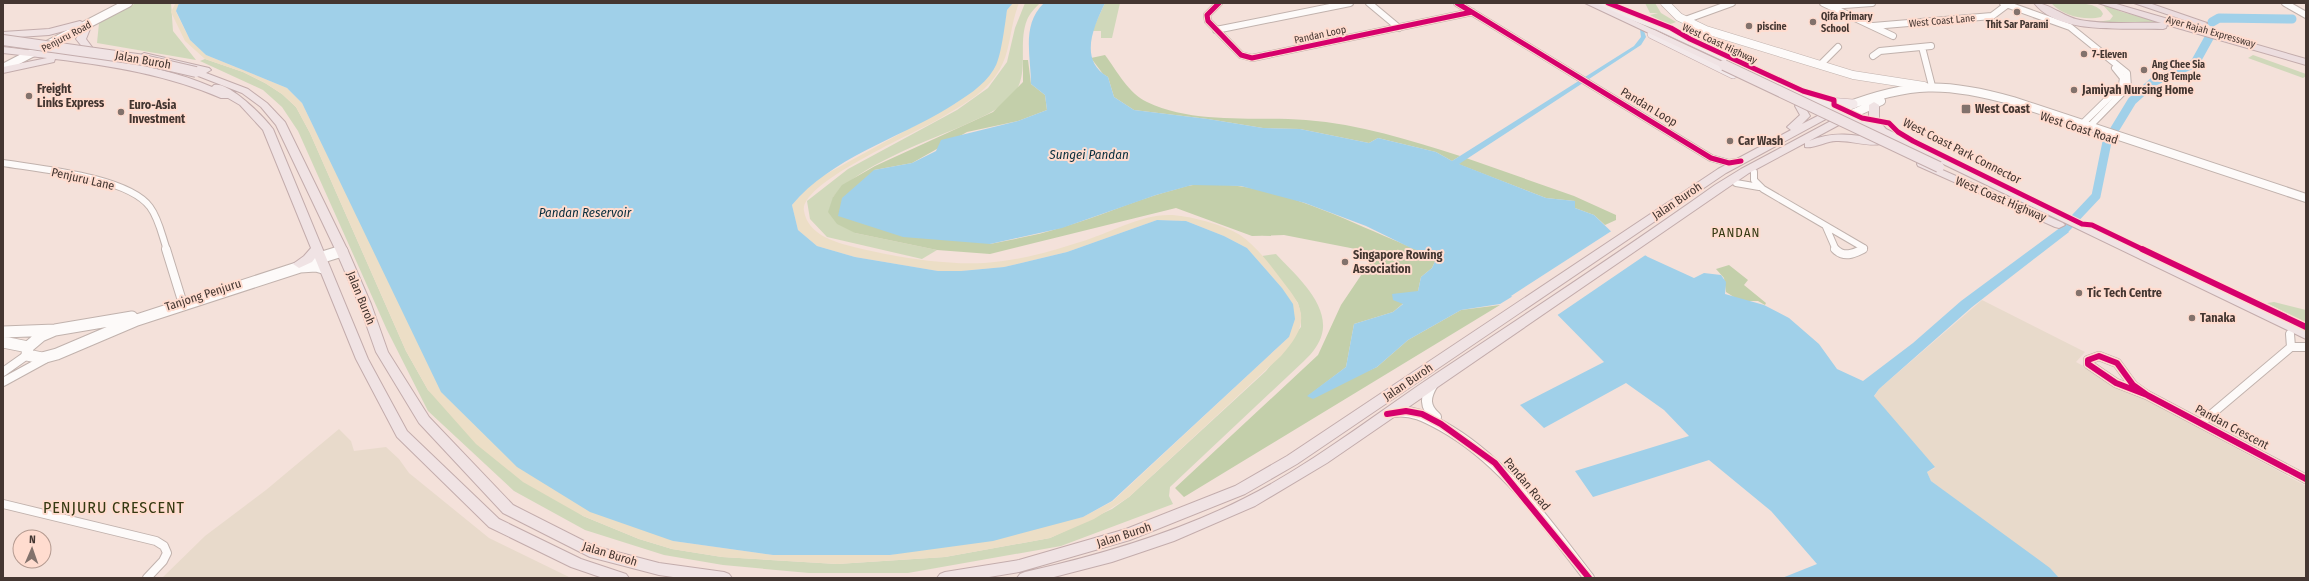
<svg xmlns="http://www.w3.org/2000/svg" width="2309" height="581" viewBox="0 0 2309 581" font-family="'Fira Sans Condensed',sans-serif">
  <style>
    .industrial { fill: #e8dacb }
    .green { fill: #d0d8ba }
    .forest { fill: #c3cfaa }
    .sand { fill: #ecdec6 }
    .water { fill: #a0d0e9 }
    .pier { fill: #f4e1da }
    .lines { fill: none; stroke-linecap: round; stroke-linejoin: round }
    .river { stroke: #a0d0e9; stroke-width: 9 }
    .minor-far1-casing { stroke: #c1b2ad; stroke-width: 8 }
    .minor-casing { stroke: #c1b2ad; stroke-width: 10 }
    .tertiary-far1-casing { stroke: #c1b2ad; stroke-width: 9 }
    .tertiary-casing { stroke: #c1b2ad; stroke-width: 12 }
    .secondary-far1-casing { stroke: #c1b2ad; stroke-width: 10 }
    .secondary-casing { stroke: #c1b2ad; stroke-width: 13 }
    .primary-casing { stroke: #c3acac; stroke-width: 10 }
    .trunk-casing { stroke: #c3acac; stroke-width: 2 }
    .motorway-casing { stroke: #c3acac; stroke-width: 2 }
    .minor-far1 { stroke: #fdfaf9; stroke-width: 6 }
    .minor { stroke: #fdfaf9; stroke-width: 8 }
    .tertiary-far1 { stroke: #fdfaf9; stroke-width: 8 }
    .tertiary { stroke: #fdfaf9; stroke-width: 10 }
    .secondary-far1 { stroke: #fdfaf9; stroke-width: 8 }
    .secondary { stroke: #fdfaf9; stroke-width: 11 }
    .primary { stroke: #f3e9ea; stroke-width: 9 }
    .trunk { fill: #f0e3e4; fill-rule: evenodd }
    .motorway { fill: #ecdddf; fill-rule: evenodd }
    .trunk-bridge-casing { stroke: #c3acac; stroke-width: 12; stroke-linecap: butt }
    .trunk-bridge { stroke: #f0e3e4; stroke-width: 10 }
    .cycleway-far1-casing { stroke: #ffdccf; stroke-width: 7 }
    .cycleway-casing { stroke: #ffdccf; stroke-width: 9 }
    .cycleway-far1 { stroke: #d6006c; stroke-width: 5 }
    .cycleway { stroke: #d6006c; stroke-width: 6 }
    .poi-dot { fill: #82726c; stroke: #ffdccf; stroke-width: 1.5 }
    .labels { text-anchor: middle; stroke-width: 4; stroke-linejoin: round; paint-order: stroke }
    .far-poi-label { font-size: 10px; font-weight: bold; fill: #443631; stroke: #ffdccf; text-anchor: start }
    .far-street-label { font-size: 10px; fill: #443631; stroke: #ffdccf }
    .street-label { font-size: 12px; fill: #443631; stroke: #ffdccf }
    .poi-label { font-size: 12px; font-weight: bold; fill: #443631; stroke: #ffdccf; text-anchor: start }
    .water-label { font-size: 13px; font-style: italic; fill: #092e3d; stroke: #ffdccf }
    .neighbourhood-label { font-size: 13px; letter-spacing: 1px; fill: #353911; stroke: #ffdccf }
    .near-neighbourhood-label { font-size: 16px; letter-spacing: 1px; fill: #353911; stroke: #ffdccf }
  </style>
  <rect width="100%" height="100%" fill="#f4e1da"/>
  <path class="industrial" d="M1982 300 2085 352 2076 362 2306 486V578H2059L1931 481 1927 472 1935 468 1874 397 1879 389Z
    M339 429 351 441 354 451 386 447 399 459 409 473 489 538 571 578H162L205 536 266 490Z"/>
  <path class="green" d="M136 3H171L173 31 196 60 97 43 99 23Z
    M1025 3H1040C1036 7 1029 14 1027 20 1017 45 1031 75 1012 96 997 112 979 118 960 127 924 142 857 167 833 197L855 233 937 250 922 259 827 237 810 219 807 201 848 169 957 110 988 88 1007 62 1015 28Z
    M1105 3H1120L1112 38H1101V31H1092Z
    M1645 3H1655L1661 13 1676 22 1668 25 1650 15 1658 13H1650Z
    M2051 3C2065 3 2099 0 2103 14L2101 17C2085 21 2063 16 2051 3Z
    M2101 3 2122 12 2172 25 2097 22 2110 20 2113 16Z
    M2253 55 2306 74V76L2303 78 2248 58Z
    M205 59 243 72 265 83 282 94 296 107 310 133 406 351 428 390 583 516 639 539 672 549 722 557 837 564 945 557 1050 538 1112 509 1129 497 1266 371 1301 327V315L1298 303 1262 256 1276 254C1297 277 1340 312 1316 347 1313 352 1308 357 1304 361L1170 487 1169 496 1173 504 1061 546 908 573H809L723 565 664 555 585 530 514 491 428 411 387 330 298 131 282 107 263 90 200 61Z
    M2274 302 2306 310V323L2267 303Z"/>
  <path class="forest" d="M1105 55C1117 71 1129 94 1147 102 1196 125 1255 116 1306 120 1359 124 1410 140 1460 156L1452 161 1436 152 1378 138 1369 143 1300 129 1263 128 1208 119 1134 110 1114 97 1108 77 1103 74 1091 58Z
    M1023 60H1028L1031 84 1045 95 1047 110 1018 121 967 132 912 163 874 170 990 244C1014 239 1039 235 1063 227 1098 217 1131 202 1166 192 1175 190 1184 186 1193 185 1278 177 1359 230 1437 257L1432 268 1421 277 1418 291 1393 312 1354 324 1346 367 1308 396 1377 367 1408 340 1461 310 1500 305 1184 497 1175 488 1318 355 1341 305 1376 253 1284 235 1252 236 1176 208 990 254 937 250 855 233 837 224 828 212 833 197 842 185 875 166 993 112 1023 82Z
    M1466 158 1574 196 1616 215V220L1605 225 1594 215 1575 208V201L1546 198 1458 164Z
    M1729 265 1748 280 1744 285 1766 303 1765 305 1758 301H1740L1726 292 1724 278 1716 269Z"/>
  <path class="sand" d="M179 3 176 12 190 40 206 55 287 88 302 103 315 130 673 541 773 555H890L1083 517 1113 501 1289 337 1282 288 1247 248 1224 236 1186 221 1157 220 1067 252 1004 267 961 271H938L855 257 817 246 798 230 792 205 806 189 819 178 956 103 995 68 1007 10 1013 3H1019C1006 36 1014 60 985 88 972 100 954 110 939 119 915 133 799 183 804 211 808 235 835 242 854 247 895 257 942 265 984 263 1016 261 1050 252 1080 242 1108 234 1139 215 1169 215 1187 215 1225 225 1240 235 1259 248 1273 269 1287 287 1310 315 1303 331 1281 356L1129 497 1094 519 1050 538 945 557 837 564 722 557 672 549 639 539 583 516 523 482 476 444 428 390 406 351 310 133 296 107 282 94 265 83 243 72 205 59 185 41 171 12 175 4Z"/>
  <path class="water" d="M179 3H1013L1007 10C1005 24 1001 59 994 69 983 87 965 97 948 108 897 139 831 158 792 205L798 230 817 246 855 257 938 271H961L1004 267 1067 252 1157 220 1186 221 1224 236 1247 248 1282 288 1293 304 1295 319 1289 337 1112 501 1083 517 993 541 890 555H773L673 541 590 512 517 467 441 392 302 103 287 88 206 55 190 40 176 11Z
    M1044 3H1105C1094 26 1078 60 1108 77L1114 97 1134 110 1208 119 1263 128 1300 129 1369 143 1378 138 1436 152 1452 161 1634 46 1641 37 1640 29 1644 31 1646 37 1641 45 1459 164 1546 198 1575 201V208L1594 215 1619 239 1648 257 1694 278 1704 273 1721 275 1726 282 1725 294 1764 305 1789 318 1819 344 1837 369 1863 381 1913 343 1961 301 2061 227 2069 232 1972 307 1879 389 1874 396 1935 467 1927 472 1931 481 2050 568 2059 578H1782L1817 564 1771 511 1709 460 1593 497 1575 471 1689 436 1664 410 1626 383 1544 428 1520 405 1604 362 1537 294 1518 293 1500 304 1461 310 1408 340 1377 367 1313 399 1307 396 1346 367 1354 324 1393 312 1403 304 1393 300 1392 294 1418 291 1421 277 1432 268 1437 257 1411 248 1366 226 1305 203 1241 186 1192 185 1156 195 1062 228 990 244 903 237 838 216 842 198 874 170 912 163 936 151 941 140 1018 121 1047 110 1045 95 1031 84C1031 56 1021 25 1044 3Z"/>
  <path class="pier" d="M1613 230 1647 254 1556 316 1537 296 1519 295 1514 298 1511 296Z"/>
  <g class="lines">
    <path class="river" d="M2212 22 2219 18 2292 19
      M2064 230 2096 196 2107 142 2132 101 2153 82 2195 63 2210 36"/>
    <g class="minor-far1-casing">
      <path id="minor-far1" d="M1219 3 1207 15 1208 21 1241 55 1252 58 1472 12
        M1369 3 1399 28
        M1457 3 1711 158 1729 163 1739 162
        M1823 3 1893 36
        M2003 3 2070 27 2127 73 2128 87 2086 130
        M2285 3 2306 15
        M1830 6 1872 3
        M1685 20 1732 3
        M1873 26 1992 16 2008 4
        M1216 30 1350 3
        M1922 47 1932 86
        M1873 56 1880 51 1931 46
        M1820 65 1838 47
        M2078 128 2122 85 2123 78 2115 68
        M3 163C40 169 128 177 150 207 159 219 162 236 167 250
        M1754 172V180L1763 189 1864 248 1861 250
        M1736 183 1759 187
        M1826 227 1836 250"/>
    </g>
    <g class="minor-casing">
      <path id="minor" d="M166 249 183 304
        M1835 249C1844 258 1853 254 1863 249
        M2290 334 2291 347
        M2099 356 2117 363 2133 385 2147 395 2116 383 2088 364V360Z
        M3 372 27 355
        M3 382 45 359
        M2147 395 2306 479
        M2201 423 2291 347H2306
        M3 504 156 541 164 546 167 553 163 561 147 578"/>
    </g>
    <g class="tertiary-far1-casing">
      <path id="tertiary-far1" d="M1665 3 1679 17 1706 30 1853 75 1924 86"/>
    </g>
    <g class="tertiary-casing">
      <path id="tertiary" d="M1433 384C1425 397 1424 407 1436 417
        M1393 412C1411 409 1426 417 1442 426 1505 461 1545 522 1589 578"/>
    </g>
    <g class="secondary-far1-casing">
      <path id="secondary-far1" d="M3 68 128 3
        M1845 107C1910 82 1946 82 2013 101L2306 198
        M1850 115 1881 101"/>
    </g>
    <g class="secondary-casing">
      <path id="secondary" d="M313 260 342 251
        M55 330 41 336 28 347 27 355 42 358 57 354 137 320 300 267 316 266 323 268
        M3 332 55 330 132 317
        M3 342 28 347"/>
    </g>
    <g class="primary-casing">
      <path id="primary" d="M1600 3 1657 25 1837 109
        M1652 34 1733 74
        M1828 102 1853 104"/>
    </g>
    <g class="trunk-casing">
      <path id="trunk" d="M1585 3H1596L1729 65 1724 68 1721 67Z
        M80 21 84 23 88 21 92 24 86 39 92 47 90 49H84L76 39 83 26 49 35 3 38V32L49 29Z
        M3 47C72 56 148 59 212 87L214 85C229 81 264 117 273 129L368 359 407 431 499 519 581 559 626 574 629 578H603L571 567 489 527 397 437 356 359 315 258 312 262 299 268 293 264 304 256 311 248 263 130 240 105 228 98H221C168 75 112 66 55 59L54 62 3 73V67L47 58 3 53Z
        M144 53 209 68 211 70 206 73 248 89 267 103 285 122 348 251 371 304 388 352 429 417 513 505 594 546 659 563 724 572 729 574 732 578H680L659 575 590 557 503 513 419 423 376 352 359 304 336 251 276 125 261 107 242 93 193 74 191 72 193 70 141 58 139 56Z
        M1874 102 1879 105V121L1886 129 2306 330V339L1850 119 1809 141C1832 131 1856 134 1880 140L1881 142 1880 144C1870 147 1849 140 1836 141 1826 141 1814 149 1805 147V143L1749 173 1327 463 1255 506 1174 541 1112 562 1054 577 1017 578 1020 574 1025 572C1100 555 1176 533 1245 498 1314 463 1375 414 1440 371 1532 310 1625 249 1715 185L1741 169 1842 115 1837 113 1726 173 1297 464 1245 494 1130 540 1019 572 983 578H937L940 574 945 572 1019 560 1126 529 1235 486 1287 456 1718 169 1791 130 1787 127 1800 115 1795 106 1797 104H1803L1810 116 1802 124 1837 106 1869 121V105Z
        M1922 161 2063 223 2065 225 2059 228 2055 227 1918 166 1917 164 1918 162Z"/>
    </g>
    <g class="motorway-casing">
      <path id="motorway" d="M2034 3C2050 3 2063 17 2080 20 2107 25 2135 22 2161 23L2098 3H2113L2306 59V65L2167 25 2166 28 2163 29C2125 27 2060 36 2034 3Z
        M2134 3H2149L2207 23 2205 25H2199Z"/>
    </g>
    <use href="#minor-far1" class="minor-far1"/>
    <use href="#minor" class="minor"/>
    <use href="#tertiary-far1" class="tertiary-far1"/>
    <use href="#tertiary" class="tertiary"/>
    <use href="#secondary-far1" class="secondary-far1"/>
    <use href="#secondary" class="secondary"/>
    <use href="#primary" class="primary"/>
    <use href="#trunk" class="trunk"/>
    <use href="#motorway" class="motorway"/>
    <g class="trunk-bridge-casing">
      <path id="trunk-bridge" d="M3 40 144 60 196 72
        M1724 65 1939 167"/>
    </g>
    <use href="#trunk-bridge" class="trunk-bridge"/>
    <g class="cycleway-far1-casing">
      <path id="cycleway-far1" d="M1219 3 1207 15 1208 21 1241 55 1252 58 1472 12
        M1457 3 1711 158 1729 163 1741 161
        M1608 3 1671 28 1690 39 1803 91 1834 100V105L1862 118 1889 123 1898 132 1913 141 2082 224 2092 225 2144 250"/>
    </g>
    <g class="cycleway-casing">
      <path id="cycleway" d="M2142 249 2306 327
        M2099 356 2117 363 2133 385 2147 395 2116 383 2088 364V360Z
        M2147 395 2306 479
        M1387 414 1406 411 1422 414 1441 424 1495 463 1589 578"/>
    </g>
    <use href="#cycleway-far1" class="cycleway-far1"/>
    <use href="#cycleway" class="cycleway"/>
  </g>
  <g class="poi-dot">
    <circle cx="2017" cy="12" r="4"/>
    <circle cx="1813" cy="22" r="4"/>
    <circle cx="1749" cy="26" r="4"/>
    <circle cx="2084" cy="54" r="4"/>
    <circle cx="2144" cy="70" r="4"/>
    <circle cx="2074" cy="90" r="4"/>
    <circle cx="29" cy="96" r="4"/>
    <rect x="1961" y="104" width="10" height="10" rx="2"/>
    <circle cx="121" cy="112" r="4"/>
    <circle cx="1730" cy="141" r="4"/>
    <circle cx="1345" cy="262" r="4"/>
    <circle cx="2079" cy="293" r="4"/>
    <circle cx="2192" cy="318" r="4"/>
  </g>
  <g class="labels">
    <g class="far-poi-label">
      <text x="1821" y="20">Qifa Primary<tspan x="1821" dy="12">School</tspan></text>
      <text x="2017" y="28" text-anchor="middle">Thit Sar Parami</text>
      <text x="1757" y="30">piscine</text>
      <text x="2092" y="58">7-Eleven</text>
      <text x="2152" y="68">Ang Chee Sia<tspan x="2152" dy="12">Ong Temple</tspan></text>
    </g>
    <g class="far-street-label">
      <text transform="translate(1942 20) rotate(-5)" y="4">West Coast Lane</text>
      <text transform="translate(2211 31) rotate(16)" y="4">Ayer Rajah Expressway</text>
      <text transform="translate(1320 34) rotate(-12)" y="4">Pandan Loop</text>
      <text transform="translate(66 36) rotate(-28)" y="4">Penjuru Road</text>
      <text transform="translate(1720 43) rotate(25)" y="4">West Coast Highway</text>
    </g>
    <g class="street-label">
      <text transform="translate(143 60) rotate(10)" y="4">Jalan Buroh</text>
      <text transform="translate(1649 107) rotate(31)" y="4">Pandan Loop</text>
      <text transform="translate(2079 128) rotate(18)" y="4">West Coast Road</text>
      <text transform="translate(1962 151) rotate(27)" y="4">West Coast Park Connector</text>
      <text transform="translate(83 179) rotate(13)" y="4">Penjuru Lane</text>
      <text transform="translate(2001 199) rotate(23)" y="4">West Coast Highway</text>
      <text transform="translate(1677 201) rotate(-34)" y="4">Jalan Buroh</text>
      <text transform="translate(203 295) rotate(-18)" y="4">Tanjong Penjuru</text>
      <text transform="translate(361 298) rotate(68)" y="4">Jalan Buroh</text>
      <text transform="translate(1408 382) rotate(-34)" y="4">Jalan Buroh</text>
      <text transform="translate(2232 427) rotate(28)" y="4">Pandan Crescent</text>
      <text transform="translate(1527 484) rotate(50)" y="4">Pandan Road</text>
      <text transform="translate(1124 535) rotate(-18)" y="4">Jalan Buroh</text>
      <text transform="translate(610 554) rotate(17)" y="4">Jalan Buroh</text>
    </g>
    <g class="poi-label">
      <text x="37" y="93">Freight<tspan x="37" dy="14">Links Express</tspan></text>
      <text x="2082" y="94">Jamiyah Nursing Home</text>
      <text x="129" y="109">Euro-Asia<tspan x="129" dy="14">Investment</tspan></text>
      <text x="1975" y="113">West Coast</text>
      <text x="1738" y="145">Car Wash</text>
      <text x="1353" y="259">Singapore Rowing<tspan x="1353" dy="14">Association</tspan></text>
      <text x="2087" y="297">Tic Tech Centre</text>
      <text x="2200" y="322">Tanaka</text>
    </g>
    <g class="water-label">
      <text x="1089" y="159">Sungei Pandan</text>
      <text x="585" y="217">Pandan Reservoir</text>
    </g>
    <g class="neighbourhood-label">
      <text x="1736" y="237">PANDAN</text>
    </g>
    <g class="near-neighbourhood-label">
      <text x="114" y="513">PENJURU CRESCENT</text>
    </g>
  </g>
  <rect width="2309" height="581" fill="none" stroke="#443631" stroke-width="8"/>
  <g transform="translate(32 549) rotate(2)"><circle r="19" fill="#ffdccf" stroke="#b49a90"/>
  <path d="M0-3L7 15L0 10L-7 15Z" fill="#82726c"/>
  <text y="-6" font-size="11" font-weight="bold" text-anchor="middle" fill="#443631">N</text>
  </g>
</svg>
